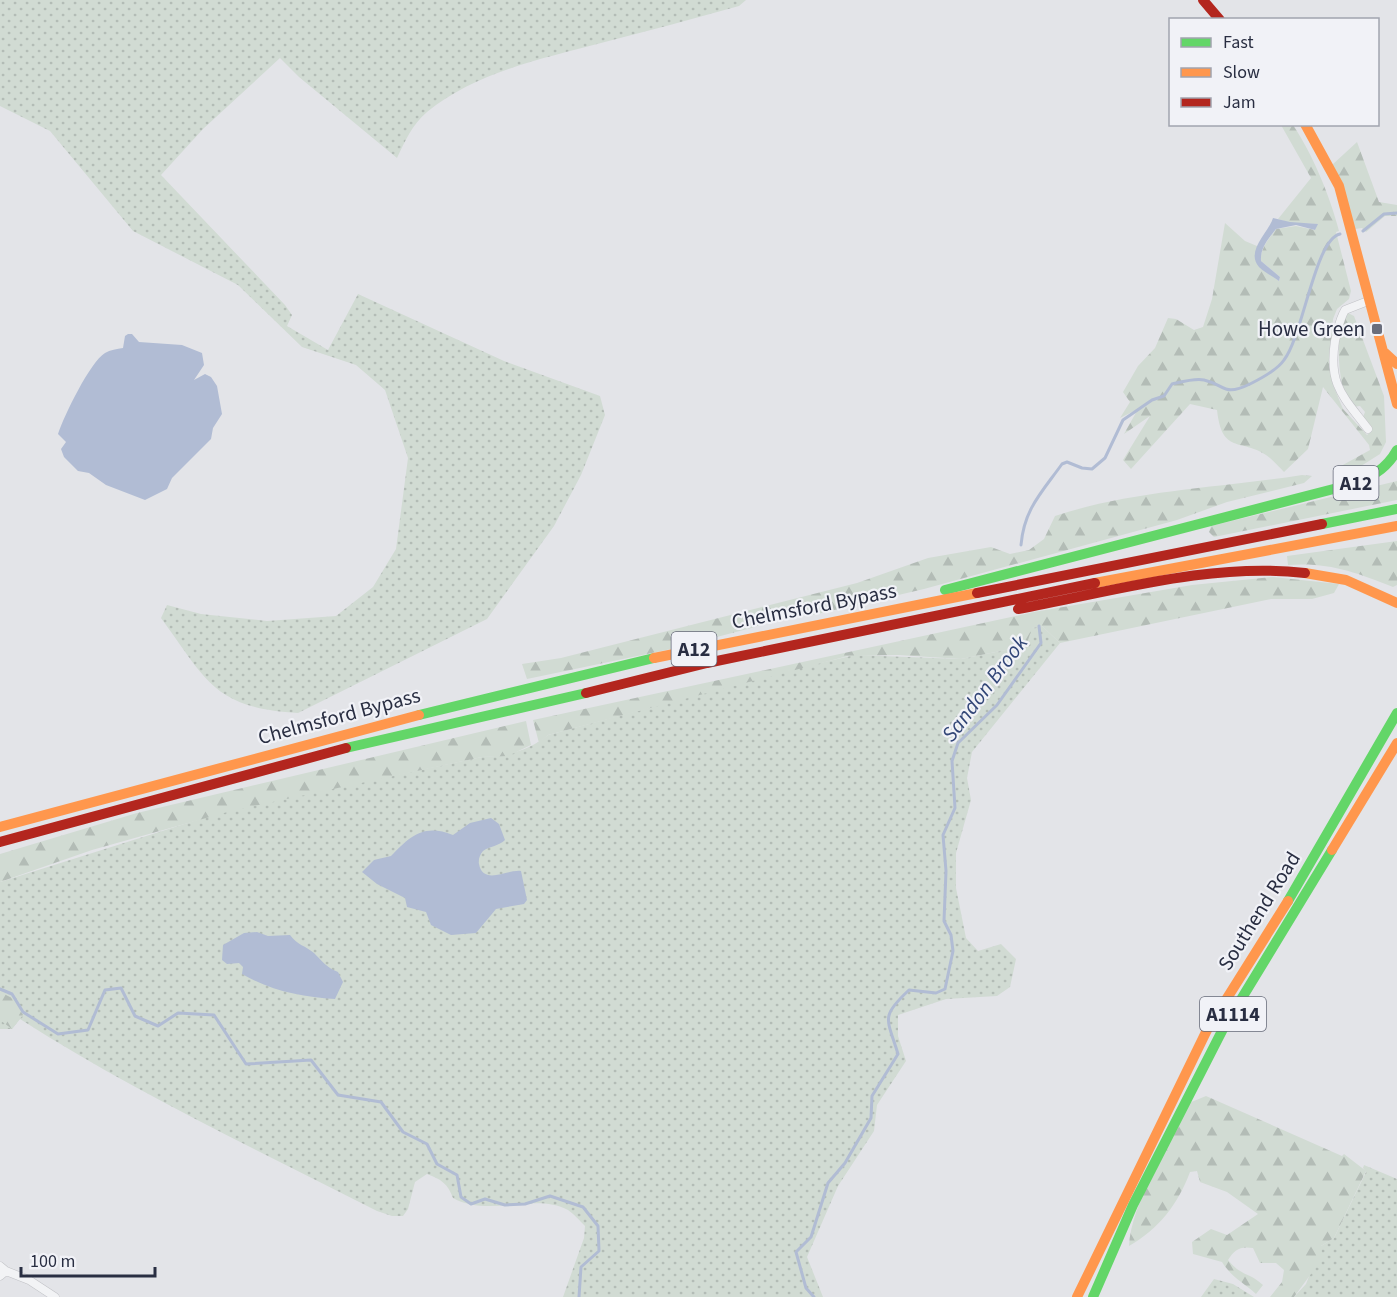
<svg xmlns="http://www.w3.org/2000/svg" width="1397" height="1297" viewBox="0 0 1397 1297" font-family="'Source Sans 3',sans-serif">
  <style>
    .grass { fill: url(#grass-dots) }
    .forest { fill: url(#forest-firs) }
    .water { fill: #b1bcd4 }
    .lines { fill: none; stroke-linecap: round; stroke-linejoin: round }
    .stream { stroke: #b1bcd4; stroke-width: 3 }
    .street-casing { stroke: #c1c2c6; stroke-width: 9 }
    .street { stroke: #f2f3f5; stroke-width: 8 }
    .fast { stroke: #63d668; stroke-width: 10 }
    .slow { stroke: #ff974d; stroke-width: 10 }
    .jam { stroke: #b3261e; stroke-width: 10 }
    .poi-dot { fill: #6a6e7c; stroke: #f1f2f7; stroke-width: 2 }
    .labels { text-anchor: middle; stroke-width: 4.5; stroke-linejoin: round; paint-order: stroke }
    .shield { fill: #f1f2f7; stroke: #656978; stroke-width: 1.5 }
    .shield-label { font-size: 20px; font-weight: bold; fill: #292e42 }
    .poi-label { font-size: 21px; fill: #292e42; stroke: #f1f2f7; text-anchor: end }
    .street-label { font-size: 21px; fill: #292e42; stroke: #f1f2f7 }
    .water-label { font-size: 22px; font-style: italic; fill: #324677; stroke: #f1f2f7 }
  </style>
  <defs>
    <pattern id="grass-dots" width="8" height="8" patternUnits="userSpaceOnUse" patternTransform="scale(1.5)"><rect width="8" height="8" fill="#d1dbd3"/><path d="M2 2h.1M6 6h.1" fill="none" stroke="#b3bcb6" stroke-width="1.8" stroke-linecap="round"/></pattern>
    <pattern id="forest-firs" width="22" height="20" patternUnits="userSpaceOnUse" patternTransform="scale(1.5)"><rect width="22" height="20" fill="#d1dbd3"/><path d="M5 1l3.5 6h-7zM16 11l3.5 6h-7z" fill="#b3bcb6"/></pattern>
  </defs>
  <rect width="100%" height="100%" fill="#e3e4e8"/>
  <path class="grass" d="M0 0H746L739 6C693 19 647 31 601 43 541 59 476 72 427 112 412 125 405 141 397 158L299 77 280 58 203 129 161 175 285 305 292 315 287 326 328 350 358 294 504 361 600 396 605 415 581 475 554 526 487 619 298 713C214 708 207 681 161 618L167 605 201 614 267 621 336 616 373 587 396 549 408 458 385 390 356 365 302 347 238 285 133 231 50 131 0 106Z
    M1042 626 1060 643 972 752 967 778 971 800 956 853V888L966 938 978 951 1001 944 1016 959 1010 987 997 996 946 999 898 1015V1036L906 1061 877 1105 874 1131 838 1186 807 1257 823 1297H563L584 1238 585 1226C580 1221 574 1214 568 1210 535 1192 489 1218 453 1198 448 1184 441 1179 427 1174L415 1182 408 1209 403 1216H392L377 1211C257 1150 134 1092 20 1019L12 1029H0V882L232 809 482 757C506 756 529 751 548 735L789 670 855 655 961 659 1026 646 1031 628Z
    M1364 1165 1397 1179V1297H1294L1306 1284 1321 1246 1334 1238 1366 1172 1363 1168Z
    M1214 1279 1233 1284 1254 1297H1201Z"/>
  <path class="forest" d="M1281 125H1293C1313 155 1330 196 1339 231L1336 232 1351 291 1349 299 1337 309 1333 319 1331 352 1333 385 1343 409 1367 435 1370 432 1363 417 1365 412 1360 406 1352 407 1346 404C1339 373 1334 343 1346 312L1354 316 1384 396 1386 442 1380 454 1350 473 1341 475V472L1344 470 1341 466 1370 450 1369 445 1323 387 1308 449 1284 472C1278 466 1272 459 1266 455 1241 438 1222 455 1217 410L1190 404 1131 469 1123 460 1150 416 1124 434 1138 409 1120 418 1130 402 1123 392 1138 366 1155 348 1168 318 1176 319 1194 330 1203 327 1212 299 1225 223 1245 241 1257 246V263L1279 281 1280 277 1261 261C1260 248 1269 239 1276 229L1296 226 1315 230 1317 224 1290 223 1278 219 1311 178Z
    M1357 142 1379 202 1397 205V216H1385L1366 232 1362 228 1355 229 1332 165Z
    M1302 475 1312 476 1304 483 1227 502 1177 520 924 589 813 615 802 605 755 627 671 649 527 679 522 664 561 658 857 583 928 558 991 547 1010 554 1029 550 1044 539 1055 516C1134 490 1221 488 1302 475Z
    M1397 481V500L1214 537 1209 532 1211 526Z
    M1397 541V585L1393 587C1355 572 1329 562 1288 565L1287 556Z
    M1273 577 1339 584 1334 593 1312 599H1271L1060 643 1042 626 1032 628 1026 646 961 659 898 655 848 656 548 735 539 743 533 720 1034 612 1192 585Z
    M526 721 531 745 508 756 482 757 231 811 92 850 0 882V854L137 813Z
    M0 992 14 999 23 1015 12 1029 0 1020Z
    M1206 1096 1342 1156 1344 1154 1366 1171 1334 1238 1321 1246 1322 1259 1294 1297H1270L1282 1282 1284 1270 1276 1263H1260L1253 1248C1240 1246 1235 1249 1228 1260 1242 1277 1249 1272 1263 1285L1256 1294C1242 1281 1233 1279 1222 1262L1193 1254 1192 1242 1211 1229 1227 1235 1258 1214 1227 1192 1200 1182 1197 1171 1190 1172C1178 1204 1159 1229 1129 1246 1131 1204 1170 1141 1189 1103Z"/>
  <path class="water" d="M1273 218 1290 222 1318 224 1315 230 1296 225 1276 229C1269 238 1260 248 1261 261L1280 277 1279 281C1273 276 1265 273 1259 267 1245 251 1269 232 1273 218Z
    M128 334H132L139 342 182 345 202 353 204 365 194 380 205 374 211 377 217 386 222 414 213 428 211 439 172 478 167 489 145 500 106 485 89 473 78 471 64 457 61 449 66 442 58 434C64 416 90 362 105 353 110 350 117 349 123 348L125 336Z
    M491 818 499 824 505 840C499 846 490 846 483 851 480 854 478 860 479 864 483 886 508 869 521 871L527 900 524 904 496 909 476 933 451 935 431 925 426 912 407 907 405 898 377 884 362 872 374 860 391 856C410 836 424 823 453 835L470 823Z
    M257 932 268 936 290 935C297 945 306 946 314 953 322 961 327 968 338 972L343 982 335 999C302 997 272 991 242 974L243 967 239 963 227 964 222 960 223 945 244 933Z"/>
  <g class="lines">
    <path class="stream" d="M1363 231 1384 214 1397 213
      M1021 545C1024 509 1042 492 1062 464L1067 462 1082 468 1092 469 1105 458 1123 420 1152 400 1164 396 1172 384C1181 382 1195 378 1204 380 1226 385 1223 397 1250 384 1260 379 1278 369 1284 360 1303 336 1315 239 1340 234
      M0 989 12 994 23 1012 58 1034 88 1030 105 990 121 988 135 1016 158 1026 178 1013 214 1015 246 1064 311 1060 338 1095 381 1102 403 1132 427 1144 437 1164 457 1175 461 1197 471 1204 485 1199 505 1205 525 1204 550 1196 583 1207 598 1226 599 1251 581 1267 579 1297
      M814 1297 806 1288 796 1252 811 1237 828 1183 845 1163 871 1118 872 1096 898 1054C887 1018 880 1017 909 990L936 993 945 989 953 951 951 935 944 921 946 871 943 835 955 808 952 761 958 743 997 705 1041 643 1039 626"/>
    <g class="street-casing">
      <path id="street" d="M1368 301 1345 310C1339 320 1338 330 1335 341 1328 385 1343 396 1368 429
        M0 1266 6 1271 0 1276
        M6 1271 29 1280 55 1297"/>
    </g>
    <use href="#street" class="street"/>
    <path class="fast" d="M1322 524 1397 509
      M945 590 1349 485C1370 478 1386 470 1397 450
      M419 715 654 658
      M346 748 586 693
      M1288 901 1397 713
      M1093 1297 1133 1205 1223 1029 1332 850"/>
    <path class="slow" d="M1305 124 1339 186 1397 404
      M1385 353 1397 364
      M1305 573 1346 580 1397 603
      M1095 583 1397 526
      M654 658 977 593
      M0 827 419 715
      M1332 850 1397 743
      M1077 1297 1207 1030 1288 901"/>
    <path class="jam" d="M1203 0 1220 20
      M977 593 1322 524
      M1018 609C1111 592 1210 562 1305 573
      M586 693 707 663 1095 583
      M0 842 346 748"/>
  </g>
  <rect class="poi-dot" x="1371" y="323" width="12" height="12" rx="3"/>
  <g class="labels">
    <g class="shield">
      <rect x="1333.5" y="466" width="45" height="34" rx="4.5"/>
      <rect x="671.5" y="632" width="45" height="34" rx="4.5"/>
      <rect x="1200" y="997" width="66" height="34" rx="4.5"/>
    </g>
    <g class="shield-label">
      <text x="1356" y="490">A12</text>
      <text x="694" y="656">A12</text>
      <text x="1233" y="1021">A1114</text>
    </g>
    <g class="poi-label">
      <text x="1365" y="336">Howe Green</text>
    </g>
    <g class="street-label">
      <text transform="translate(814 606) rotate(-11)" y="7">Chelmsford Bypass</text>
      <text transform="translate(339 716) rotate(-15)" y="7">Chelmsford Bypass</text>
      <text transform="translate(1259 911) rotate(-58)" y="7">Southend Road</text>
    </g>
    <g class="water-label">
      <text transform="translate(984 688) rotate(-53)" y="8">Sandon Brook</text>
    </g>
  </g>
  <rect x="1169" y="18" width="210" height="108" fill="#f1f2f7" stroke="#a1a4af" stroke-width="1.5"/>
  <rect x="1181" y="38" width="30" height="9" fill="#63d668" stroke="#a1a4af" stroke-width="1.5"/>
  <text x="1223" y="48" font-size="18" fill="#292e42">Fast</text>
  <rect x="1181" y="68" width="30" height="9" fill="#ff974d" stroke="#a1a4af" stroke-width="1.5"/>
  <text x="1223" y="78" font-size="18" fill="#292e42">Slow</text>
  <rect x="1181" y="98" width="30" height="9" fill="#b3261e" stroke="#a1a4af" stroke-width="1.5"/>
  <text x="1223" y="108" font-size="18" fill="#292e42">Jam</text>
  <path d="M21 1267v9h134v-9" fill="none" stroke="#292e42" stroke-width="3"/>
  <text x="30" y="1267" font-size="18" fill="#292e42" stroke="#f1f2f7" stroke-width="4.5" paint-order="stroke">100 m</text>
</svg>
